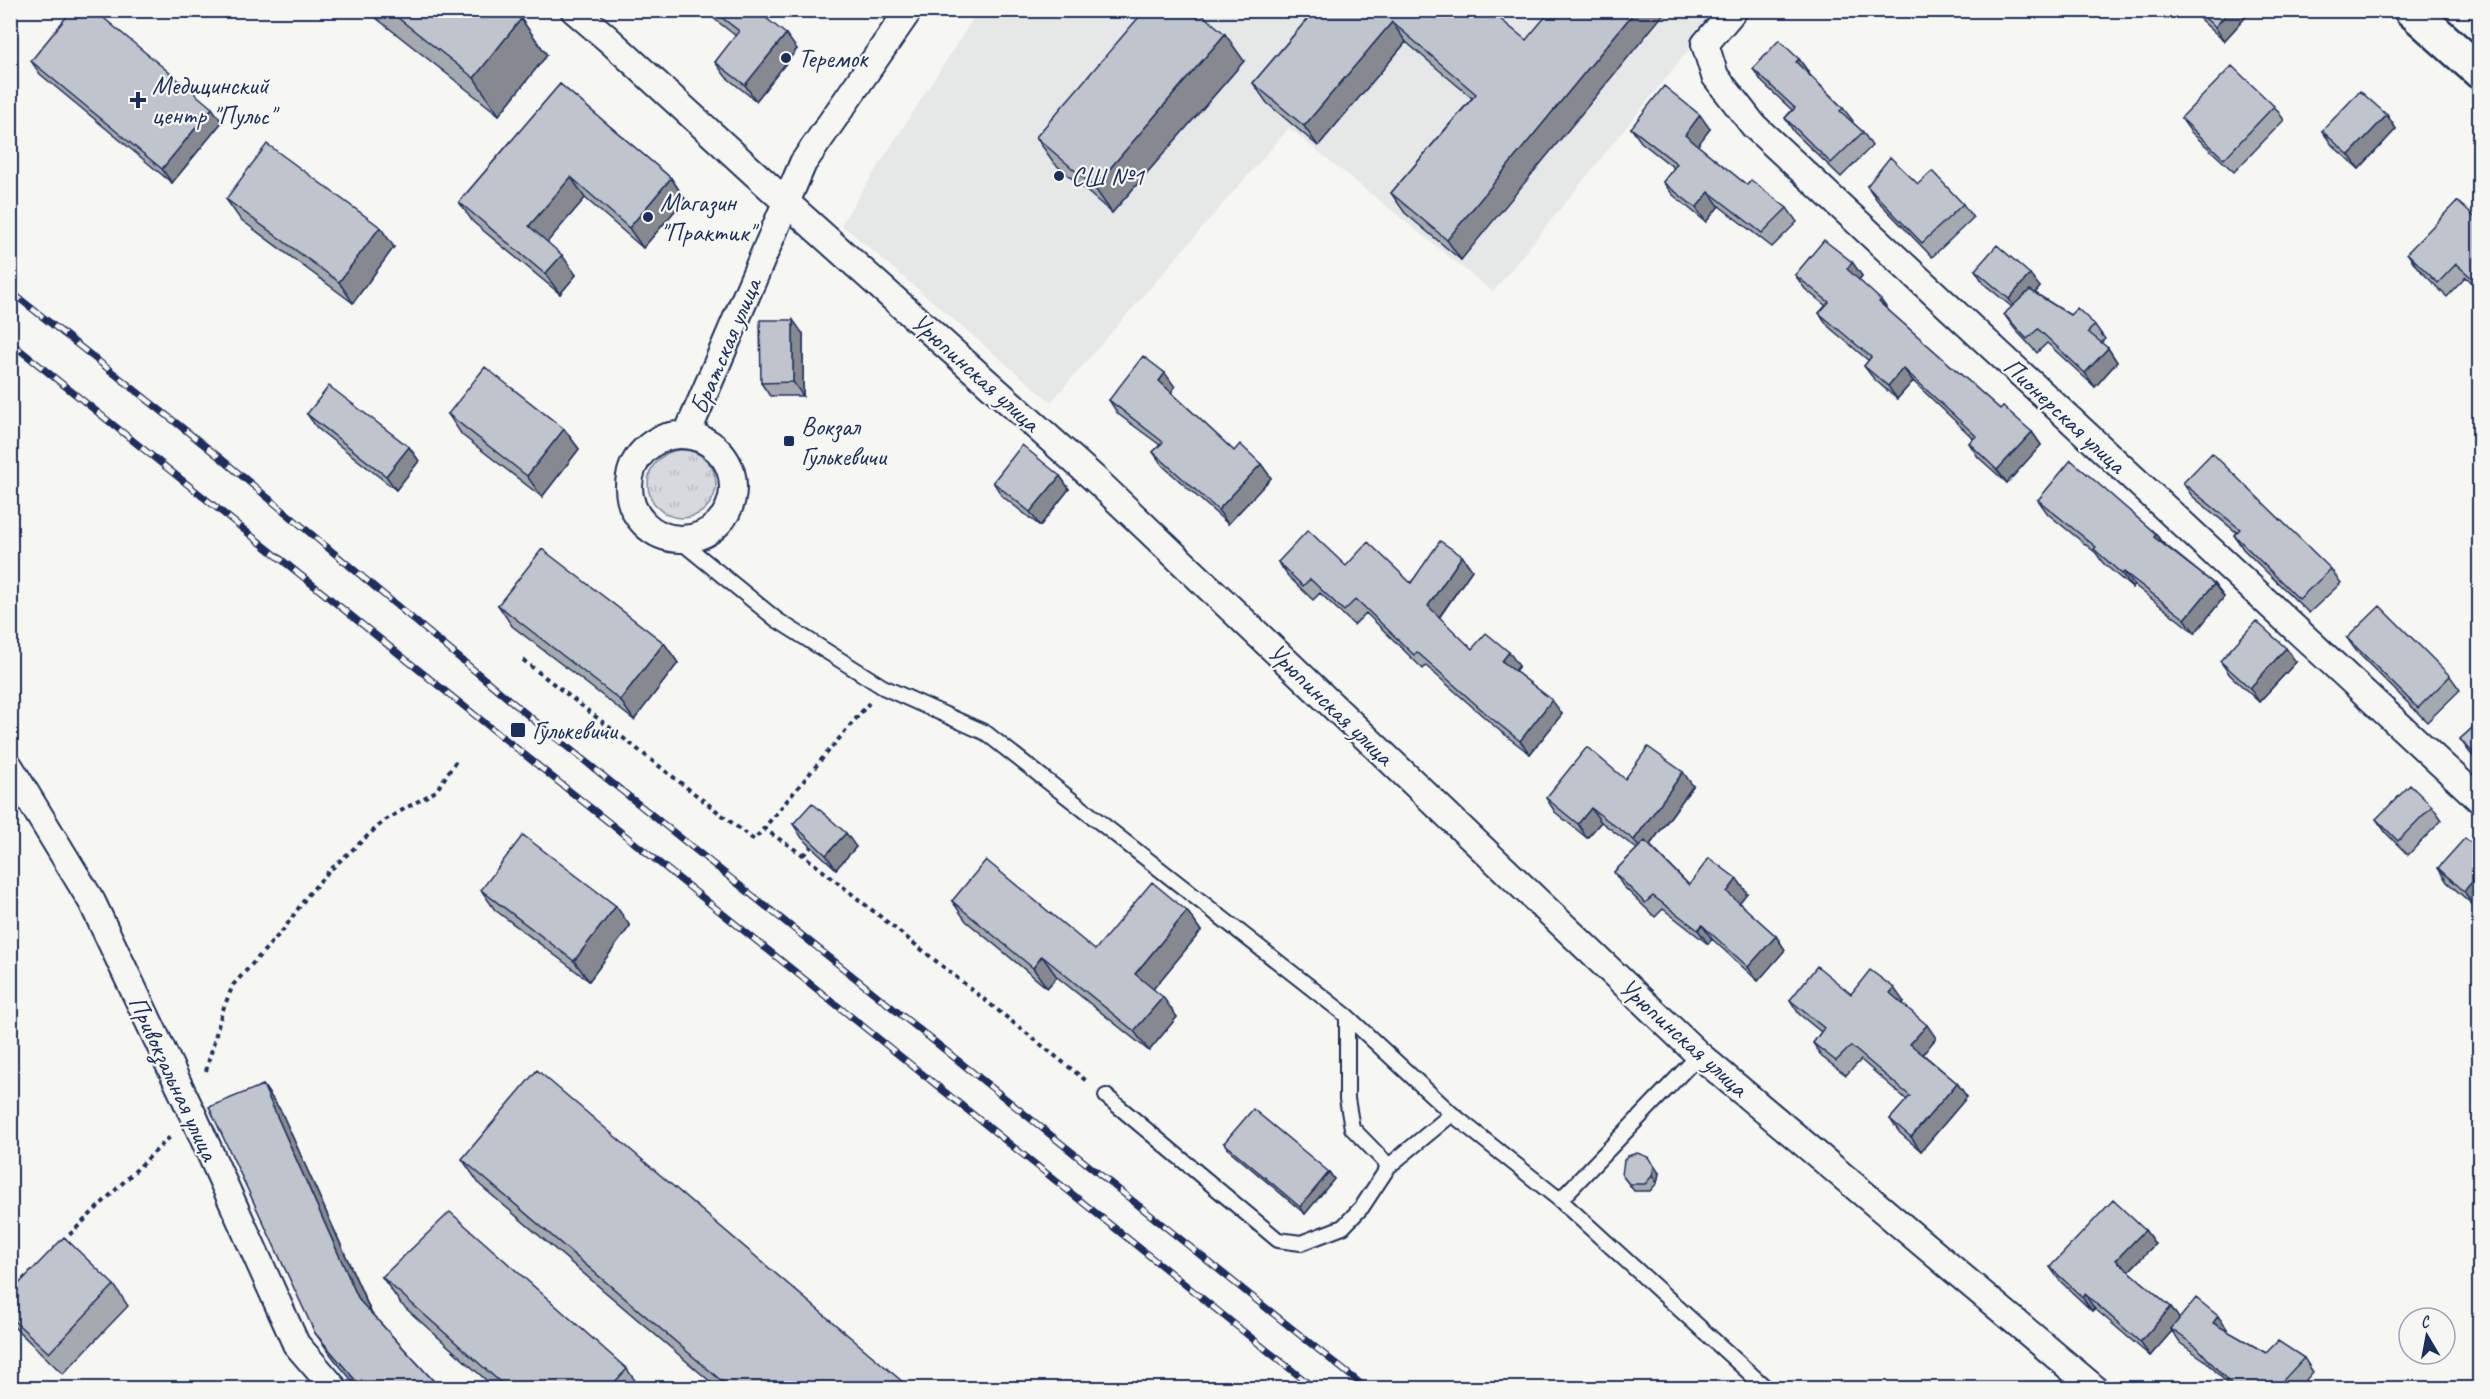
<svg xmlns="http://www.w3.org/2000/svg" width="2490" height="1399" viewBox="0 0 2490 1399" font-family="Caveat,sans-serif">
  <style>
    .built { fill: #e6e7e7 }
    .grass { fill: url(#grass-tufts); stroke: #78849e; stroke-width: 1.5 }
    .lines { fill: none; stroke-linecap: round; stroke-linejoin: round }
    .lane-casing { stroke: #1b2f5e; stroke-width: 18 }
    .street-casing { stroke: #1b2f5e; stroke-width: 30 }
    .secondary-casing { stroke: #1b2f5e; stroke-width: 38 }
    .path { stroke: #1b2f5e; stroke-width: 4; stroke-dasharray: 4.5 4.5; stroke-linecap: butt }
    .lane { stroke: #f6f6f2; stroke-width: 14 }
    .street { stroke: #f6f6f2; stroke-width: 26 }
    .secondary { stroke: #f6f6f2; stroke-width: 33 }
    .rail-casing { stroke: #1b2f5e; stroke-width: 7 }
    .rail { stroke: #f6f6f2; stroke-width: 4.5; stroke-dasharray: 14; stroke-linecap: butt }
    .wall { fill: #a5a9b0; stroke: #1b2f5e; stroke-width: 1.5 }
    .shaded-wall { fill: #868990; stroke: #1b2f5e; stroke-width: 1.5 }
    .building { fill: #c0c4cd; stroke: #1b2f5e; stroke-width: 1.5 }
    .poi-dot { fill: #1b2f5e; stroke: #f6f6f2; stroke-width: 2 }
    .labels { text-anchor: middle; stroke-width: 4.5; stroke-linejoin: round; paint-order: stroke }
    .poi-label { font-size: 26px; fill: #1b2f5e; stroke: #f6f6f2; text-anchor: start }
    .street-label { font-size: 26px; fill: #1b2f5e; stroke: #f6f6f2 }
  </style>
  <defs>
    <pattern id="grass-tufts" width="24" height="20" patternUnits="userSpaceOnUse" patternTransform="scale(1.5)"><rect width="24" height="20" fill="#d6d9dd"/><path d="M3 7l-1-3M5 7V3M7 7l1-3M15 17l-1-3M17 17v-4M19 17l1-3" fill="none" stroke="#b7bbc0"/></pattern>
  </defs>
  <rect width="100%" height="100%" fill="#f6f6f2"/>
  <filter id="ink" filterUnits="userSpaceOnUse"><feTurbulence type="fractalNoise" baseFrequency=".0167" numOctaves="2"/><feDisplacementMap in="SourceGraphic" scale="12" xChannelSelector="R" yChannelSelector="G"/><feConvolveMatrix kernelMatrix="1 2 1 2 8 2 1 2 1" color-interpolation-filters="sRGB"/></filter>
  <g filter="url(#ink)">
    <path class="built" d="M978 11H1720L1493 292 1289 128 1051 402 841 224Z"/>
    <path class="grass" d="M648 484a34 34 0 1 1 68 0a34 34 0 1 1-68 0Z"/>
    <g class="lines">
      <g class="lane-casing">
        <path id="lane" d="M679 540 777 620 883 687 986 733 1347 1016 1452 1114 1560 1200 1766 1388
          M1347 1016V1099L1352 1128 1389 1166 1452 1114
          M1106 1096 1278 1240 1301 1243 1343 1227 1362 1207 1389 1166
          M1560 1200 1699 1055"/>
      </g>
      <g class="street-casing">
        <path id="street" d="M574 10 608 39 787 203 1096 480 1699 1055 2094 1388
          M1734 10 1705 44 1715 76 1754 126 2480 800
          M687 434 803 163 909 10
          M629 487a52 52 0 1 1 104 0a52 52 0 1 1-104 0Z
          M10 767 92 902 193 1115 296 1344 334 1388"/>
      </g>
      <g class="secondary-casing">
        <path id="secondary" d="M2411 10 2480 72"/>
      </g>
      <path class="path" d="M523 660 754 840 869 703
        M763 828 803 855 1089 1083
        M803 855 812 846
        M206 1071 222 1012 233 985 284 929 307 896 329 871 385 820 436 791 458 758
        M63 1241 171 1136
        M10 1292 34 1269"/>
      <use href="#lane" class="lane"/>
      <use href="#street" class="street"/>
      <use href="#secondary" class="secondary"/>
      <g class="rail-casing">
        <path id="rail" d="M10 291 218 456 530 717 1366 1388
          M10 342 1314 1388"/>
      </g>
      <use href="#rail" class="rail"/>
    </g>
    <path class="wall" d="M366 10H510L521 19 547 55 499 115Z
      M703 10H756L797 49 756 101 726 77 715 62 736 36Z
      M1315 10 1526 40 1461 260 1405 213 1391 193 1472 98 1406 42 1318 146 1267 103 1253 83Z
      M2190 10H2252L2224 41Z
      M1799 59 1809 73H1808L1843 108 1853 121 1852 122 1863 132 1872 146 1841 177 1794 132 1785 118 1792 110 1763 83 1753 69Z
      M31 61 222 122 172 183 40 74Z
      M1244 61 1112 213 1054 163 1036 137Z
      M560 84 671 178 685 199 643 248 585 198 547 242 576 275 560 294 473 222 459 202Z
      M2274 106 2284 120 2234 172 2191 132 2181 118Z
      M2387 115 2396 129 2359 169 2332 145 2322 131Z
      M1631 128 1710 129 1697 145 1747 185 1787 208 1797 222 1772 247 1719 206 1706 222 1673 195 1663 182 1674 168 1641 142Z
      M1918 184 1963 204 1973 218 1932 257 1877 200 1867 186Z
      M226 199 394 247 353 303 240 219Z
      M2480 222V290L2466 277 2447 297 2417 267 2407 253Z
      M1852 262 1862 276 1859 280 1889 311 2000 409 2032 432 2041 445 2007 483 1978 457 1969 443 1973 438 1913 381 1897 399 1874 379 1864 366 1869 361 1829 327 1819 313 1826 306 1805 289 1795 275Z
      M1975 270 2040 287 2035 293 2070 315 2095 325 2105 339 2101 343 2108 348 2117 362 2095 387 2047 343 2037 353 2014 328 2004 314 2012 307 1984 284Z
      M803 334V396H770L761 383Z
      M1175 387 1171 392 1234 451 1261 464 1271 478 1228 524 1163 466 1153 452 1160 445 1118 414 1109 400Z
      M307 414 409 447 419 461 396 490 317 428Z
      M448 414 564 429 579 449 542 497 462 435Z
      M1060 476 1069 489 1040 526 1002 496 993 482Z
      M2183 483 2331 569 2341 583 2309 613 2243 549 2234 535 2236 532 2192 496Z
      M2038 500 2163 543 2214 584 2224 597 2195 633 2134 585 2132 588 2103 563 2096 553 2048 514Z
      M1462 556 1472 570 1439 618 1472 649 1519 666 1515 671 1562 714 1530 754 1500 731 1426 666 1423 669 1366 613 1354 625 1320 593 1313 600 1288 576 1278 562 1346 566 1411 583Z
      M498 605 664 643 678 663 634 720 512 626Z
      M2347 638 2450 676 2460 690 2427 722 2357 652Z
      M2220 661 2296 662 2259 702 2230 675Z
      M2480 721V763L2470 753 2460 739Z
      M1625 779 1693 786 1650 845 1689 885 1737 879 1747 893 1739 903 1776 936 1785 950 1758 981 1712 939 1708 944 1663 909 1655 917 1623 886 1614 872 1637 849 1601 822 1587 838 1555 812 1546 798Z
      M2432 806 2442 820 2408 855 2386 833 2376 819Z
      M793 824 856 847 836 869 802 838Z
      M2480 851V898L2473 905 2447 882 2438 868Z
      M481 890 630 926 589 981 495 910Z
      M952 901 1095 950 1187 911 1201 931 1153 989 1177 1017 1149 1051 1057 977 1047 988 966 921Z
      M1851 994 1904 1002 1902 1004 1936 1038 1923 1054 1957 1083 1967 1097 1921 1151 1900 1133 1890 1119 1907 1100 1861 1060 1846 1075 1822 1057 1813 1043 1821 1032 1799 1014 1790 1000Z
      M263 1085 281 1111 372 1314 441 1389H359L334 1359 315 1333Z
      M1224 1143 1329 1172 1334 1179 1305 1214 1229 1150Z
      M462 1159 911 1389H719L480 1185Z
      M1659 1173 1657 1183 1650 1191H1634L1622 1175Z
      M2145 1230 2155 1244 2129 1271 2171 1307 2179 1319 2228 1330 2227 1331 2266 1353 2304 1358 2313 1372 2298 1389H2232L2206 1361 2180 1343 2172 1331 2150 1356 2094 1308 2092 1311 2060 1281 2050 1267Z
      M382 1277 627 1369 641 1389H496L401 1304Z
      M114 1285 128 1306 63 1374 13 1326 10 1322V1293Z"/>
    <path class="shaded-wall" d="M1636 10H1667L1461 260 1447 240Z
      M2230 10H2252L2224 41 2215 27Z
      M521 19 547 55 499 115 474 78Z
      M1392 22 1406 42 1318 146 1304 126Z
      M786 34 797 49 756 101 745 85Z
      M1225 34 1244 61 1112 213 1094 187Z
      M1799 59 1809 73 1806 76 1796 62Z
      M212 108 222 122 172 183 162 169Z
      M1700 115 1710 129 1695 149 1685 135Z
      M2387 115 2396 129 2359 169 2349 155Z
      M571 177 585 198 543 247 529 226Z
      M671 178 685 199 643 248 629 228Z
      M1709 192 1719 206 1706 222 1696 208Z
      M380 227 394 247 353 303 339 282Z
      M562 255 576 275 560 294 545 274Z
      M1852 262 1862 276 1856 283 1847 269Z
      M2030 274 2040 287 2018 313 2009 299Z
      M1881 300 1891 314 1879 302Z
      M793 320 803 334V396L793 382Z
      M2108 348 2117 362 2095 387 2085 373Z
      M1903 368 1913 381 1897 399 1888 386Z
      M1165 373 1175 387 1169 395 1159 381Z
      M564 429 579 449 542 497 527 476Z
      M2032 432 2041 445 2007 483 1997 470Z
      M409 447 419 461 396 490 386 476Z
      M1261 464 1271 478 1228 524 1218 510Z
      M1060 476 1069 489 1040 526 1030 512Z
      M2156 534 2166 548 2154 537Z
      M1462 556 1472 570 1437 620 1428 606Z
      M2124 572 2134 585 2132 588 2122 574Z
      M2214 584 2224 597 2195 633 2185 619Z
      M664 643 678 663 634 720 620 700Z
      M2286 648 2296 662 2259 702 2250 688Z
      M1509 652 1519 666 1512 674 1502 661Z
      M1552 700 1562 714 1530 754 1520 741Z
      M1683 772 1693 786 1643 854 1634 840Z
      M1591 808 1601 822 1587 838 1578 824Z
      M846 833 856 847 836 869 826 855Z
      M2480 873V898L2473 905 2464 891Z
      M1737 879 1747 893 1737 906 1727 892Z
      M616 906 630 926 589 981 574 961Z
      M1187 911 1201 931 1149 994 1135 974Z
      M1702 925 1712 939 1708 944 1698 930Z
      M1776 936 1785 950 1758 981 1748 967Z
      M1042 956 1057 977 1047 988 1033 968Z
      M1894 988 1904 1002 1900 1007 1890 993Z
      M1163 997 1177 1017 1149 1051 1134 1031Z
      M1927 1025 1936 1038 1920 1058 1910 1044Z
      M1957 1083 1967 1097 1921 1151 1911 1137Z
      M263 1085 281 1111 377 1326 359 1300Z
      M1653 1164 1659 1173 1657 1183 1652 1176Z
      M1329 1172 1334 1179 1305 1214 1300 1207Z
      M2145 1230 2155 1244 2126 1274 2116 1260Z
      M2085 1294 2094 1308 2092 1311 2082 1297Z
      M2171 1307 2181 1321 2171 1329 2172 1331 2150 1356 2140 1342Z
      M2218 1316 2228 1330 2223 1337 2213 1323Z"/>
    <path class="building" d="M72 10H94L212 108 162 169 31 61Z
      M388 10H510L521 19 474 78Z
      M712 10H756L786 34 745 85 715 62 739 31Z
      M1145 10H1197L1225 34 1094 187 1036 137Z
      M1315 10H1489L1526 40 1551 10H1636L1447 240 1391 193 1476 94 1392 22 1304 126 1253 83Z
      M2196 10H2230L2215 27Z
      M1779 40 1799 59 1796 62 1843 108 1840 111 1863 132 1831 163 1785 118 1795 108 1753 69Z
      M2232 66 2274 106 2224 159 2181 118Z
      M560 84 671 178 629 228 571 177 529 226 562 255 545 274 459 202Z
      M1664 86 1700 115 1685 135 1747 185 1751 180 1787 208 1762 233 1709 192 1696 208 1663 182 1677 164 1631 128Z
      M2360 91 2387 115 2349 155 2322 131Z
      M267 144 380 227 339 282 226 199Z
      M1890 157 1918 184 1932 171 1963 204 1922 243 1867 186Z
      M2457 201 2480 222V285L2456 264 2438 283 2407 253Z
      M1824 240 1852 262 1847 269 1881 300 1879 302 2000 409 2003 406 2032 432 1997 470 1969 443 1976 436 1903 368 1888 386 1864 366 1871 357 1819 313 1829 302 1795 275Z
      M1997 245 2030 274 2009 299 1975 270Z
      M2030 290 2070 315 2077 308 2095 325 2088 332 2108 348 2085 373 2038 329 2027 339 2004 314Z
      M760 320H793V382L761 383Z
      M1143 356 1165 373 1159 381 1234 451 1240 444 1261 464 1218 510 1153 452 1163 442 1109 400Z
      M485 367 564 429 527 476 448 414Z
      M329 386 409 447 386 476 307 414Z
      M1022 445 1060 476 1030 512 993 482Z
      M2212 453 2331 569 2299 599 2234 535 2240 529 2183 483Z
      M2071 460 2156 534 2154 537 2214 584 2185 619 2124 572 2122 574 2094 549 2096 547 2038 500Z
      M1308 530 1346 566 1368 542 1411 583 1440 541 1462 556 1428 606 1472 649 1486 633 1509 652 1502 661 1552 700 1520 741 1490 717 1417 652 1414 655 1356 599 1344 611 1310 579 1303 586 1278 562Z
      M542 549 664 643 620 700 498 605Z
      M2380 606 2450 676 2418 708 2347 638Z
      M2256 621 2286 648 2250 688 2220 661Z
      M2480 721V758L2479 759 2460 739Z
      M1587 747 1625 779 1648 747 1683 772 1634 840 1591 808 1578 824 1546 798Z
      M2410 785 2432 806 2398 841 2376 819Z
      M812 803 846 833 826 855 793 824Z
      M523 835 616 906 574 961 481 890Z
      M2465 838 2480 851V873L2464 891 2438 868Z
      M1645 841 1689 885 1709 858 1737 879 1727 892 1776 936 1748 967 1702 925 1698 930 1653 896 1645 903 1614 872Z
      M986 860 1095 950 1152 882 1187 911 1135 974 1163 997 1134 1031 1042 956 1033 968 952 901Z
      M1817 966 1851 994 1870 970 1894 988 1890 993 1927 1025 1910 1044 1957 1083 1911 1137 1890 1119 1910 1096 1851 1046 1836 1061 1813 1043 1824 1028 1790 1000Z
      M537 1070 911 1389H731L462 1159Z
      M263 1085 359 1300 441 1389H363L315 1333 209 1107Z
      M1253 1109 1329 1172 1300 1207 1224 1143Z
      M1637 1153 1648 1157 1654 1166 1652 1176 1645 1184H1629L1622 1175 1624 1160 1628 1156Z
      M2113 1200 2145 1230 2116 1260 2171 1307 2140 1342 2085 1294 2082 1297 2050 1267Z
      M450 1212 627 1369 608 1389H508L382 1277Z
      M64 1237 114 1285 49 1353 10 1317V1293Z
      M2196 1298 2218 1316 2213 1323 2266 1353 2278 1341 2304 1358 2275 1389H2235L2197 1347 2171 1329Z"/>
  </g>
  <g class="poi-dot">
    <circle cx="786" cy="58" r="6"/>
    <path d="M135 91h6v6h6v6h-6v6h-6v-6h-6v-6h6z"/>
    <circle cx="1059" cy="176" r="6"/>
    <circle cx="648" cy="217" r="6"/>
    <rect x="783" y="435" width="12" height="12" rx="3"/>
    <rect x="510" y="722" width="16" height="16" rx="3"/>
  </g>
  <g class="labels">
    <g class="poi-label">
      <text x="798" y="67">Теремок</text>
      <text x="152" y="94">Медицинский<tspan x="152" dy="30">центр "Пульс"</tspan></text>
      <text x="1071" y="185">СШ №1</text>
      <text x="660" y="211">Магазин<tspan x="660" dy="30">"Практик"</tspan></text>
      <text x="801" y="435">Вокзал<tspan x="801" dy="30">Гулькевичи</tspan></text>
      <text x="532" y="739">Гулькевичи</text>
    </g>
    <g class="street-label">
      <text transform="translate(725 346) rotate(-67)" y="9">Братская улица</text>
      <text transform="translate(976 372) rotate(42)" y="9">Урюпинская улица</text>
      <text transform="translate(2065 415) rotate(43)" y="9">Пионерская улица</text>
      <text transform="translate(1331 704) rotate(44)" y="9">Урюпинская улица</text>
      <text transform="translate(1684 1037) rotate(42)" y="9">Урюпинская улица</text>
      <text transform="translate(174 1078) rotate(65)" y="9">Привокзальная улица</text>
    </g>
  </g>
  <rect width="2490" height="1399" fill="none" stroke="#f6f6f2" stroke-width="36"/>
  <rect x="18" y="18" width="2454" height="1363" fill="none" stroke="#1b2f5e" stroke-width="2" filter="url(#ink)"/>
  <g transform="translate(2427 1336) rotate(350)"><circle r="28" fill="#f6f6f2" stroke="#9ea6b7" stroke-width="1.5"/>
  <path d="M0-4.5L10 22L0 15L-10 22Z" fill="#1b2f5e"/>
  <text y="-9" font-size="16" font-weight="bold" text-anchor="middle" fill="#1b2f5e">С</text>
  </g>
</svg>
